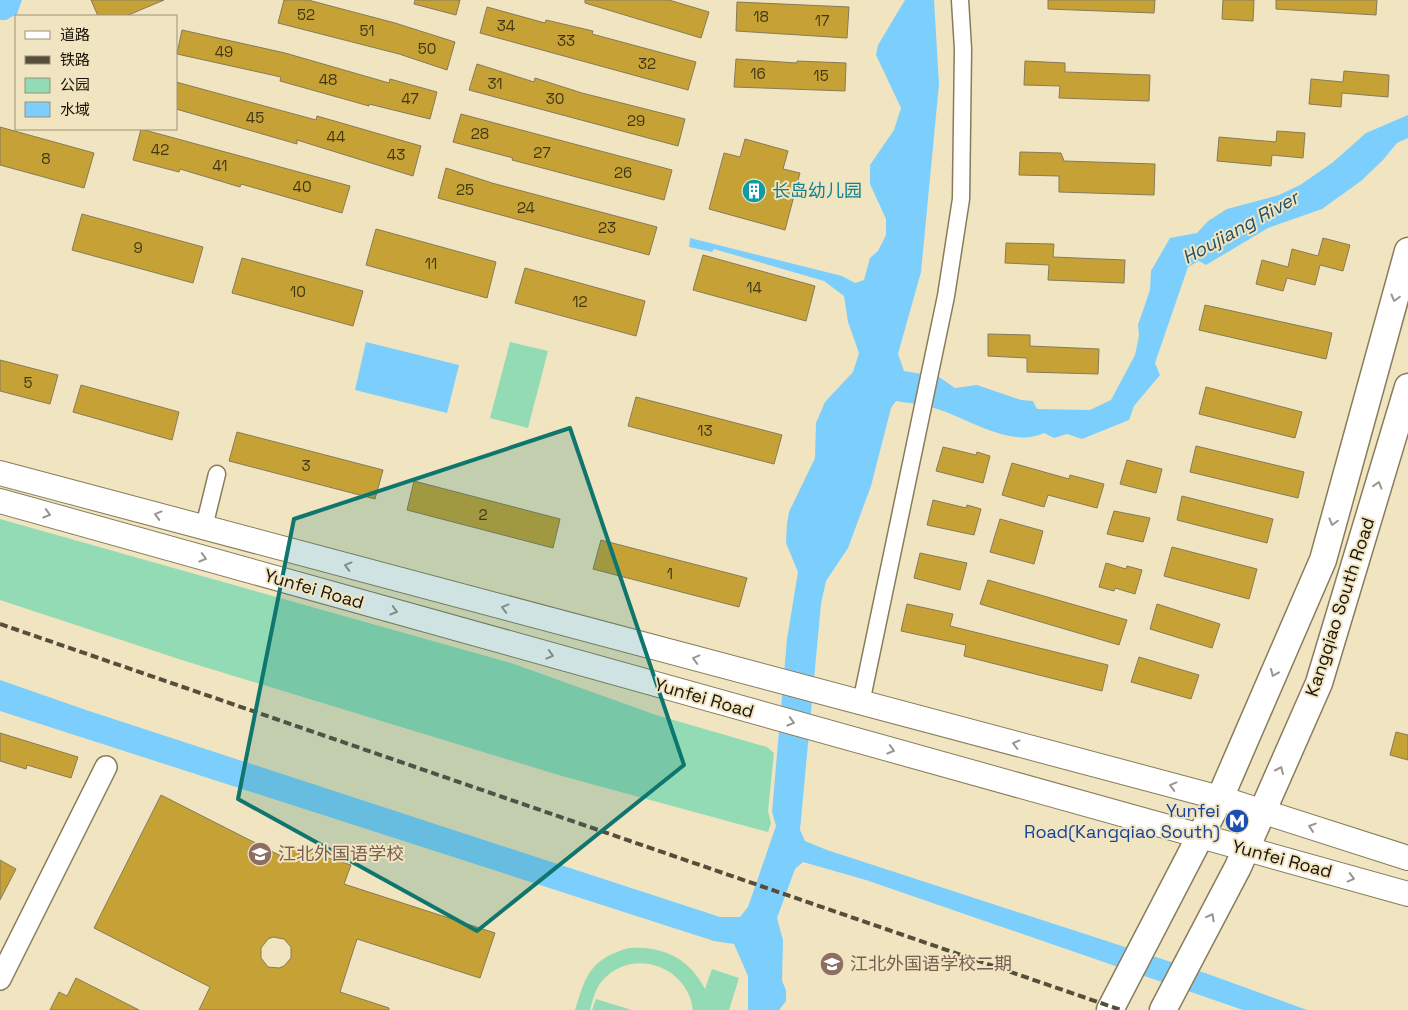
<svg xmlns="http://www.w3.org/2000/svg" width="1408" height="1010" viewBox="0 0 1408 1010" font-family="'Space Grotesk','Noto Sans SC',sans-serif">
  <style>
    .green { fill: #93dbb4 }
    .water { fill: #7ccffc }
    .building { fill: #c6a236; stroke: #867a59; fill-rule: evenodd }
    .lines { fill: none; stroke-linecap: round; stroke-linejoin: round }
    .minor-casing { stroke: #887c5b; stroke-width: 19 }
    .tertiary-casing { stroke: #887c5b; stroke-width: 24 }
    .secondary-casing { stroke: #887c5b; stroke-width: 26 }
    .primary-casing { stroke: #887c5b; stroke-width: 29 }
    .minor { stroke: #fff; stroke-width: 16 }
    .tertiary { stroke: #fff; stroke-width: 21 }
    .secondary { stroke: #fff; stroke-width: 24 }
    .primary { stroke: #fff; stroke-width: 26 }
    .rail { stroke: #554e3b; stroke-width: 4; stroke-dasharray: 8 4; stroke-linecap: butt }
    .oneway { stroke: #98958f }
    .marked { fill: #0f766e; fill-opacity: 0.2; stroke: #0f766e; stroke-width: 4; stroke-linejoin: round }
    .labels { text-anchor: middle; stroke-width: 4; stroke-linejoin: round; paint-order: stroke }
    .number-label { font-size: 15px; fill: #443813 }
    .culture-label { font-size: 18px; fill: #0d838f; stroke: #f1e4c0; text-anchor: start }
    .street-label { font-size: 18px; fill: #191407; stroke: #f1e4c0 }
    .transit-label { font-size: 18px; fill: #164399; stroke: #f1e4c0; text-anchor: end }
    .education-label { font-size: 18px; fill: #785e54; stroke: #f1e4c0; text-anchor: start }
    .water-label { font-size: 19px; font-style: italic; fill: #225067; stroke: #f1e4c0 }
  </style>
  <rect width="100%" height="100%" fill="#f1e4c0"/>
  <path class="green" d="M510 342 548 351 528 428 490 418Z
    M0 519 514 664 656 715 767 747 774 753 768 811 771 823 768 832 562 776 188 662 0 600Z
    M629 948C663 946 689 958 705 989L712 969 739 978 729 1010H693C688 966 632 946 602 981 595 989 593 1000 590 1010H575C586 975 590 959 629 948Z
    M596 999 632 1010H592Z"/>
  <path class="water" d="M0 0H22L17 14 6 20H0Z
    M905 0H934L939 84 921 272 898 354 904 371 939 377 955 388 977 385 1021 400 1033 401 1037 409 1090 410 1111 400 1135 355 1139 336 1138 325 1150 290 1151 271 1170 238 1197 233 1208 221 1227 209 1279 195 1300 185 1332 163 1366 133 1408 115V138L1397 143 1383 160 1361 181 1322 209 1268 228 1206 265 1199 261 1188 267 1155 363 1160 375 1134 406 1129 420 1082 439 1067 434 1054 438 1044 433C1011 449 966 417 934 408 922 404 908 403 896 401L891 408 871 486 848 548 826 581 821 604 800 830 805 841 827 850 1208 974 1307 1010H1243L866 880 803 862 795 869 777 918 783 940 782 981 786 990V1001L779 1010H748V976L734 944 714 941 0 711V680L89 711 720 917H740L748 907 776 826 772 812 787 639 798 572 786 543 787 524 789 512 815 458 816 423 825 402 853 372 859 353 848 322 844 296 824 281 714 249 712 252 689 247 690 238 842 276 855 283 864 280 870 258 878 251 886 235V219L870 184V165L894 130 901 108 876 55 878 45Z
    M366 342 459 365 447 413 355 390Z"/>
  <path class="building" d="M91 0H164L126 16H98Z
    M284 0H308L395 23 455 42 447 70 399 54 278 23Z
    M415 0H460L456 15 414 4Z
    M585 0H669L709 12 701 38 585 3Z
    M1048 0H1155L1154 13 1048 9Z
    M1223 0H1254L1253 21 1222 19Z
    M1276 0H1377L1376 15 1276 9Z
    M737 2 849 7 847 38 736 31Z
    M487 7 545 23 546 20 593 31 592 34 696 62 688 90 480 33Z
    M182 30 285 53 389 83 390 79 437 92 430 119 369 104V106L280 81 281 77 177 54Z
    M736 59 797 63V61L846 63 845 91 734 87Z
    M1025 61 1065 63V72L1150 75 1149 101 1059 98 1060 86 1024 85Z
    M477 64 534 82 535 78 582 93 685 119 678 146 469 90Z
    M1344 71 1389 75 1388 97 1342 93 1341 107 1309 104 1311 79 1343 82Z
    M176 82 316 120 317 116 421 146 413 176 297 140V144L176 109Z
    M461 114 672 170 664 200 512 160 513 158 453 142Z
    M0 127 94 153 84 188 0 165Z
    M141 129 350 186 342 213 241 184 240 187 180 169 179 172 133 160Z
    M1277 131 1305 133 1303 158 1272 155 1271 166 1217 161 1219 137 1276 142Z
    M745 139 788 151 783 169 800 173 785 230 709 209 724 153 740 157Z
    M1020 152 1061 153 1064 161 1155 164 1154 195 1059 192V176L1019 175Z
    M446 168 492 183 657 227 649 255 438 198Z
    M82 214 203 247 193 283 72 250Z
    M376 229 496 262 487 298 366 265Z
    M1323 238 1350 245 1343 271 1320 265 1315 285 1287 278 1283 291 1256 284 1262 260 1288 267 1292 249 1318 256Z
    M1006 243 1054 244 1053 257 1125 260 1124 283 1048 280 1049 265 1005 263Z
    M703 255 815 286 806 321 693 290Z
    M242 258 363 291 353 326 232 293Z
    M525 268 645 301 636 336 515 303Z
    M1205 305 1332 333 1326 359 1199 330Z
    M988 334 1030 335V346L1099 349 1098 374 1027 372V358L988 356Z
    M0 360 58 375 50 404 0 391Z
    M81 385 179 412 172 440 73 412Z
    M1206 387 1302 412 1295 438 1199 414Z
    M636 397 782 435 774 464 628 426Z
    M237 432 383 470 375 499 229 461Z
    M1196 446 1304 472 1298 498 1190 472Z
    M943 447 976 455 977 452 990 456 983 483 936 471Z
    M1127 460 1162 469 1156 493 1120 484Z
    M1012 463 1069 479 1070 475 1104 484 1097 508 1048 495 1044 507 1002 495Z
    M414 481 560 519 553 548 407 510Z
    M1182 496 1273 519 1267 543 1177 520Z
    M933 500 966 508 967 505 981 509 974 535 927 525Z
    M1114 511 1150 518 1143 542 1107 534Z
    M1000 519 1043 531 1034 564 990 552Z
    M601 540 747 578 739 607 593 569Z
    M1172 547 1257 569 1249 599 1164 576Z
    M920 553 967 563 960 590 914 578Z
    M1106 563 1126 569 1127 566 1142 570 1135 594 1115 588 1114 591 1099 587Z
    M988 580 1127 620 1119 645 980 604Z
    M907 604 953 614 950 626 1108 665 1102 691 964 656 966 645 901 631Z
    M1157 604 1220 624 1212 648 1150 629Z
    M1139 657 1199 675 1191 699 1131 682Z
    M1396 732 1408 735V760L1390 755Z
    M0 733 78 757 71 778 27 765 26 769 0 761Z
    M161 795 289 860 293 847 351 865 344 884 495 933 480 978 357 939 340 992 389 1008V1010H199L210 987 94 928ZM273 937 284 939 291 947V958L284 966 279 968 268 967 261 958V948L268 939Z
    M0 860 16 869 0 900Z
    M76 978 139 1010H50L59 992 67 996Z"/>
  <g class="lines">
    <g class="minor-casing">
      <path id="minor" d="M204 527 217 474
        M861 703 946 296 961 199 963 49 960 0"/>
    </g>
    <g class="tertiary-casing">
      <path id="tertiary" d="M0 979 106 767"/>
    </g>
    <g class="secondary-casing">
      <path id="secondary" d="M0 473 1220 798 1408 858
        M0 501 1408 894"/>
    </g>
    <g class="primary-casing">
      <path id="primary" d="M1110 1010 1220 798 1323 560 1408 251
        M1163 1010 1238 867 1319 683 1408 387"/>
    </g>
    <use href="#minor" class="minor"/>
    <use href="#tertiary" class="tertiary"/>
    <use href="#secondary" class="secondary"/>
    <use href="#primary" class="primary"/>
    <path class="rail" d="M0 624 1121 1010"/>
  </g>
  <defs><path id="oneway-chevron" d="M-2-3.5L2.5 0L-2 3.5" fill="none" stroke-width="1.6" stroke-linecap="round" stroke-linejoin="round" transform="scale(1.25)"/></defs>
  <g class="oneway">
    <use href="#oneway-chevron" transform="translate(1395 298) rotate(105)"/>
    <use href="#oneway-chevron" transform="translate(1378 485) rotate(-73)"/>
    <use href="#oneway-chevron" transform="translate(47 514) rotate(16)"/>
    <use href="#oneway-chevron" transform="translate(158 515) rotate(-165)"/>
    <use href="#oneway-chevron" transform="translate(1333 522) rotate(105)"/>
    <use href="#oneway-chevron" transform="translate(203 558) rotate(16)"/>
    <use href="#oneway-chevron" transform="translate(348 566) rotate(-165)"/>
    <use href="#oneway-chevron" transform="translate(505 608) rotate(-165)"/>
    <use href="#oneway-chevron" transform="translate(394 611) rotate(16)"/>
    <use href="#oneway-chevron" transform="translate(550 655) rotate(16)"/>
    <use href="#oneway-chevron" transform="translate(696 659) rotate(-165)"/>
    <use href="#oneway-chevron" transform="translate(1274 673) rotate(113)"/>
    <use href="#oneway-chevron" transform="translate(791 722) rotate(16)"/>
    <use href="#oneway-chevron" transform="translate(1016 744) rotate(-165)"/>
    <use href="#oneway-chevron" transform="translate(891 750) rotate(16)"/>
    <use href="#oneway-chevron" transform="translate(1280 770) rotate(-66)"/>
    <use href="#oneway-chevron" transform="translate(1173 786) rotate(-165)"/>
    <use href="#oneway-chevron" transform="translate(1312 827) rotate(-162)"/>
    <use href="#oneway-chevron" transform="translate(1351 878) rotate(15)"/>
    <use href="#oneway-chevron" transform="translate(1211 917) rotate(-62)"/>
  </g>
  <path class="marked" d="M570 428 684 765 477 931 238 799 294 519Z"/>
  <defs>
    <g id="building-disc" transform="scale(1.25)"><circle r="9.5" fill="#0f9aa8" stroke="#f1e4c0"/><path d="M-4-6H4V6H1V3H-1V6H-4ZM-2.5-4.3h1.7v1.8h-1.7ZM.8-4.3h1.7v1.8H.8ZM-2.5-1h1.7V.8h-1.7ZM.8-1h1.7V.8H.8Z" fill="#fff"/></g>
    <g id="metro-disc" transform="scale(1.25)"><circle r="9.5" fill="#1a4fb4" stroke="#f1e4c0"/><path d="M-5.5 5V-5H-3L0 0L3-5H5.5V5H3V-.5L0 4L-3-.5V5Z" fill="#fff"/></g>
    <g id="school-disc" transform="scale(1.25)"><circle r="9.5" fill="#8d6e63" stroke="#f1e4c0"/><path d="M0-5L7-2L0 1L-7-2ZM-4 1L0 2.5L4 1V4Q0 6-4 4Z" fill="#fff"/></g>
  </defs>
  <g fill-rule="evenodd">
    <use href="#building-disc" x="754" y="191"/>
    <use href="#metro-disc" x="1237" y="821"/>
    <use href="#school-disc" x="260" y="854"/>
    <use href="#school-disc" x="832" y="964"/>
  </g>
  <g class="labels">
    <g class="number-label">
      <text x="306" y="20">52</text>
      <text x="761" y="22">18</text>
      <text x="822" y="26">17</text>
      <text x="506" y="31">34</text>
      <text x="367" y="36">51</text>
      <text x="566" y="46">33</text>
      <text x="427" y="54">50</text>
      <text x="224" y="57">49</text>
      <text x="647" y="69">32</text>
      <text x="758" y="79">16</text>
      <text x="821" y="81">15</text>
      <text x="328" y="85">48</text>
      <text x="495" y="89">31</text>
      <text x="410" y="104">47</text>
      <text x="555" y="104">30</text>
      <text x="255" y="123">45</text>
      <text x="636" y="126">29</text>
      <text x="480" y="139">28</text>
      <text x="336" y="142">44</text>
      <text x="160" y="155">42</text>
      <text x="542" y="158">27</text>
      <text x="396" y="160">43</text>
      <text x="46" y="164">8</text>
      <text x="220" y="171">41</text>
      <text x="623" y="178">26</text>
      <text x="302" y="192">40</text>
      <text x="465" y="195">25</text>
      <text x="526" y="213">24</text>
      <text x="607" y="233">23</text>
      <text x="138" y="253">9</text>
      <text x="431" y="269">11</text>
      <text x="754" y="293">14</text>
      <text x="298" y="297">10</text>
      <text x="580" y="307">12</text>
      <text x="28" y="388">5</text>
      <text x="705" y="436">13</text>
      <text x="306" y="471">3</text>
      <text x="483" y="520">2</text>
      <text x="670" y="579">1</text>
    </g>
    <g class="culture-label">
      <text x="772" y="197">长岛幼儿园</text>
    </g>
    <g class="street-label">
      <text transform="translate(314 589) rotate(16)" y="6">Yunfei Road</text>
      <text transform="translate(1340 607) rotate(-72)" y="6">Kangqiao South Road</text>
      <text transform="translate(704 698) rotate(16)" y="6">Yunfei Road</text>
      <text transform="translate(1282 859) rotate(15)" y="6">Yunfei Road</text>
    </g>
    <g class="transit-label">
      <text x="1220" y="817">Yunfei<tspan x="1220" dy="21">Road(Kangqiao South)</tspan></text>
    </g>
    <g class="education-label">
      <text x="278" y="860">江北外国语学校</text>
      <text x="850" y="970">江北外国语学校二期</text>
    </g>
    <g class="water-label">
      <text transform="translate(1240 227) rotate(-29)" y="7">Houjiang River</text>
    </g>
  </g>
  <rect x="15" y="15" width="162" height="115" fill="#f1e4c0" stroke="#9b9176"/>
  <rect x="25" y="31" width="25" height="8" fill="#ffffff" stroke="#9b9176"/>
  <text x="60" y="40" font-size="15" fill="#191407">道路</text>
  <rect x="25" y="56" width="25" height="8" fill="#554e3b" stroke="#9b9176"/>
  <text x="60" y="65" font-size="15" fill="#191407">铁路</text>
  <rect x="25" y="78" width="25" height="15" fill="#93dbb4" stroke="#9b9176"/>
  <text x="60" y="90" font-size="15" fill="#191407">公园</text>
  <rect x="25" y="102" width="25" height="15" fill="#7ccffc" stroke="#9b9176"/>
  <text x="60" y="115" font-size="15" fill="#191407">水域</text>
</svg>
